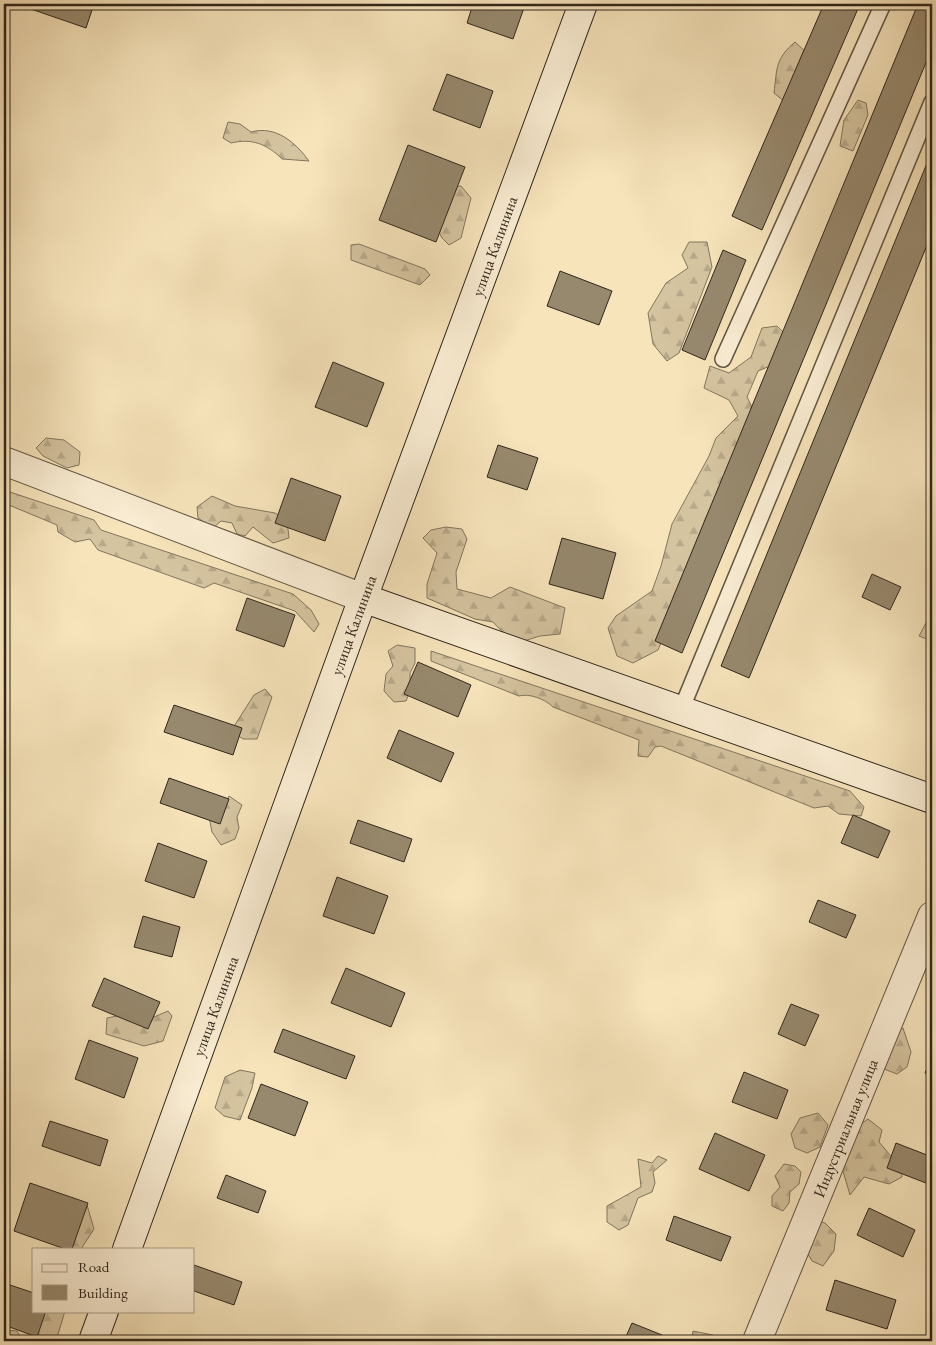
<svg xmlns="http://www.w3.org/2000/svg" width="936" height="1345" viewBox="0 0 936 1345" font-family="'EB Garamond',serif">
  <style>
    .forest { fill: url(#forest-firs); stroke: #82765e }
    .building { fill: #97896e; stroke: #30271b }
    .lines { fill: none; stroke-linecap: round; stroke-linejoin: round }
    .lane-casing { stroke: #625643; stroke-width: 18 }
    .street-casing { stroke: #625643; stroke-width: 30 }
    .secondary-casing { stroke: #30271b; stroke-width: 30 }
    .lane { stroke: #faedd3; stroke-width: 15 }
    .street { stroke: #faedd3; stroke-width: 28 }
    .secondary { stroke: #faedd3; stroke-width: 28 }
    .labels { text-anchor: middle; stroke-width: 4; stroke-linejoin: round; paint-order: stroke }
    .street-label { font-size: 16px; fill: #30271b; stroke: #faedd3 }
  </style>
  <defs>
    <pattern id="forest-firs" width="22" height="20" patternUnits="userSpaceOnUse" patternTransform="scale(1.25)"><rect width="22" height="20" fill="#d5c4a0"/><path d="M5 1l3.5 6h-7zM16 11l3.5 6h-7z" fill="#b7a889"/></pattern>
  </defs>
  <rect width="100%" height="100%" fill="#f7e4bb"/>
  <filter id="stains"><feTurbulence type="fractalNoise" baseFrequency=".004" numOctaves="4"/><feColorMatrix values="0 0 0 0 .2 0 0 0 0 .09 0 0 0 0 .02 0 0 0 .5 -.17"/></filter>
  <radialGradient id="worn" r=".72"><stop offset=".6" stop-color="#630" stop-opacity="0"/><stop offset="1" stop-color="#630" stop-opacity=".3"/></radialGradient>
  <path class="forest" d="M795 42 809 55 785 102 774 93C777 69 775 59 795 42Z
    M858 100 866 103 868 115 853 151 840 146 844 120Z
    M228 122 240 124 251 132C276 125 296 143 309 161L282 159C267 144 252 138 231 143L223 138Z
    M461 186 471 198 461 238 449 245 442 238 436 226 453 187Z
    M689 242H707L712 267 679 353 667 361 653 344 648 313 666 283 688 268 682 255Z
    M359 244 425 269 430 275 420 285 351 260V245Z
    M777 326 789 338 777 363 758 371 747 397 756 415 658 650 633 663 617 656 608 628 616 616 652 591 661 566 672 524 709 456 716 438 738 416 729 400 704 388 710 366 729 373 751 357 762 328Z
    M46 438 64 440 80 452 79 465 67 468 43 456 36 448Z
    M4 490 94 520 101 530 293 594 311 610 319 624 314 632 295 611 214 583 204 588 98 550 90 539 75 542 58 532 57 525 4 503Z
    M212 496 235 506 275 513 287 520 289 538 273 543 253 527 245 536 237 534 232 523 221 521 213 528 198 518 197 507Z
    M446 527 462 529 467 539 456 572 457 589 491 598 510 587 565 608 560 634 540 636 514 644 493 622 475 619 427 598V584L437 553 423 538 431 530Z
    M932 619V641L919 636 927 621Z
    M397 645 415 648V663L410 673V691L406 701 394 702 384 691 386 674 393 666 388 651Z
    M431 651 850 791 864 807 861 816 839 814 828 806 814 808 661 746 655 747 648 757 638 756 639 740 553 707C545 699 529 693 519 696L431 661Z
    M265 689 272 697 257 739H243L231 731 254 695Z
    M229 796 242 805 237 817 239 828 235 839 221 845 212 832 209 817 224 809Z
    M168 1011 172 1016 163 1041 144 1046 106 1034 107 1018 122 1015 148 1027 154 1017Z
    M903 1028 911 1052 907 1067 897 1074 879 1067 889 1034Z
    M240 1070 255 1073 252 1088 240 1120 224 1116 215 1108 225 1077Z
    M818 1113 828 1125 820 1147 807 1153 795 1148 791 1134 800 1118Z
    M868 1119 882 1130 879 1142 901 1168 902 1177 889 1184 864 1177 850 1195 838 1154 848 1133Z
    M658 1156 667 1160 653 1172 655 1183 652 1192 638 1198 628 1225 619 1230 607 1222V1206L641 1187 638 1159 652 1163Z
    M784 1164 795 1166 801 1172 799 1184 790 1192 789 1203 783 1211 772 1206V1196L780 1187 775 1176Z
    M87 1205 94 1229 81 1249H68Z
    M815 1220 825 1223 836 1234 834 1251 823 1266 812 1261 802 1244Z
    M46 1311H65L56 1341H33L39 1337 38 1321Z
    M4 1330 17 1331 23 1341H4Z
    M693 1331 713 1335 717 1341H691Z"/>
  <path class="building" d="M30 4H94L86 28 28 8Z
    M473 4H521L525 5 513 39 467 23Z
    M824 4H860L762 230 732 216Z
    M918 4H932V48L682 653 655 641Z
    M447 74 493 91 480 128 433 110Z
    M408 145 465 167 436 242 379 220Z
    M932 151V233L749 678 721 666Z
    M723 250 746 260 705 360 682 350Z
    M560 271 612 291 599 325 547 306Z
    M333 362 384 383 367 427 315 407Z
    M932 432V447L927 445Z
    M498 445 538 458 527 490 487 477Z
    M291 478 341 496 325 541 275 523Z
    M562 538 616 553 603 599 549 584Z
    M872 574 901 587 890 610 862 597Z
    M247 598 295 615 284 647 236 630Z
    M418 662 471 685 458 717 404 694Z
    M174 705 242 728 233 755 164 732Z
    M399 730 454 753 441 782 387 758Z
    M169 778 229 799 220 824 160 803Z
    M853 815 890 831 878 858 841 843Z
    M358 820 412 839 404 862 350 843Z
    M158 843 207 861 194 898 145 881Z
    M337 877 388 896 374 934 323 916Z
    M818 900 856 915 846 938 809 922Z
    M143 916 180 927 172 957 134 947Z
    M346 968 405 993 391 1027 331 1003Z
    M104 978 160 1002 148 1029 92 1006Z
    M791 1004 819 1015 805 1046 778 1034Z
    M283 1029 355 1056 346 1079 274 1052Z
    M89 1040 138 1058 124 1098 75 1079Z
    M932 1057V1076L925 1073Z
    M744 1072 788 1090 777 1119 732 1102Z
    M261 1084 308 1102 295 1136 248 1118Z
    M50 1121 108 1140 100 1166 42 1146Z
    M715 1133 765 1155 749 1191 699 1169Z
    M896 1143 932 1157V1167L926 1183 887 1168Z
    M226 1175 266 1191 258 1213 217 1198Z
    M30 1183 88 1203 72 1249H65L14 1231Z
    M869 1208 915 1230 903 1257 857 1235Z
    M674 1216 731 1237 721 1261 666 1240Z
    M194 1265 242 1282 234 1305 194 1291Z
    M835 1280 896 1300 887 1329 826 1310Z
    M4 1283 34 1293V1311H46L37 1337 4 1325Z
    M632 1323 677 1341H624Z"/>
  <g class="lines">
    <g class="lane-casing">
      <path id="lane" d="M723 359 883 4
        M681 710 932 102"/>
    </g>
    <g class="street-casing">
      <path id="street" d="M4 461 363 598
        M757 1341 932 916"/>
    </g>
    <g class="secondary-casing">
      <path id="secondary" d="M363 598 932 799
        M127 1249 363 598 583 4
        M93 1341 104 1311"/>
    </g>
    <use href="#lane" class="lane"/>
    <use href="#street" class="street"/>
    <use href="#secondary" class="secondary"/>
  </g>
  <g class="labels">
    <g class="street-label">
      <text transform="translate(494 246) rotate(-70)" y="6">улица Калинина</text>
      <text transform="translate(353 625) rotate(-70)" y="6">улица Калинина</text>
      <text transform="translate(215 1006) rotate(-70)" y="6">улица Калинина</text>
      <text transform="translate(845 1128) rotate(-68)" y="6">Индустриальная улица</text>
    </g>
  </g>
  <rect width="936" height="1345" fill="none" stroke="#f7e4bb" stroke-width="20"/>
  <rect x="5" y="5" width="926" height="1335" fill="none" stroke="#30271b" stroke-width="2.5"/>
  <rect x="10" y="10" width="916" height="1325" fill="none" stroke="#30271b"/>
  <rect x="32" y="1248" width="162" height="65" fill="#faedd3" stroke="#a99e89"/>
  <rect x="42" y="1264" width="25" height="8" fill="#faedd3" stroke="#a99e89"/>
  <text x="78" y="1272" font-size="15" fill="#30271b">Road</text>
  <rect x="42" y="1285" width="25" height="15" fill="#97896e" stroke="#a99e89"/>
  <text x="78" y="1298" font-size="15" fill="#30271b">Building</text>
  <rect width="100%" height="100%" filter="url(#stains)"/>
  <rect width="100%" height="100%" fill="url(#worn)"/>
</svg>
